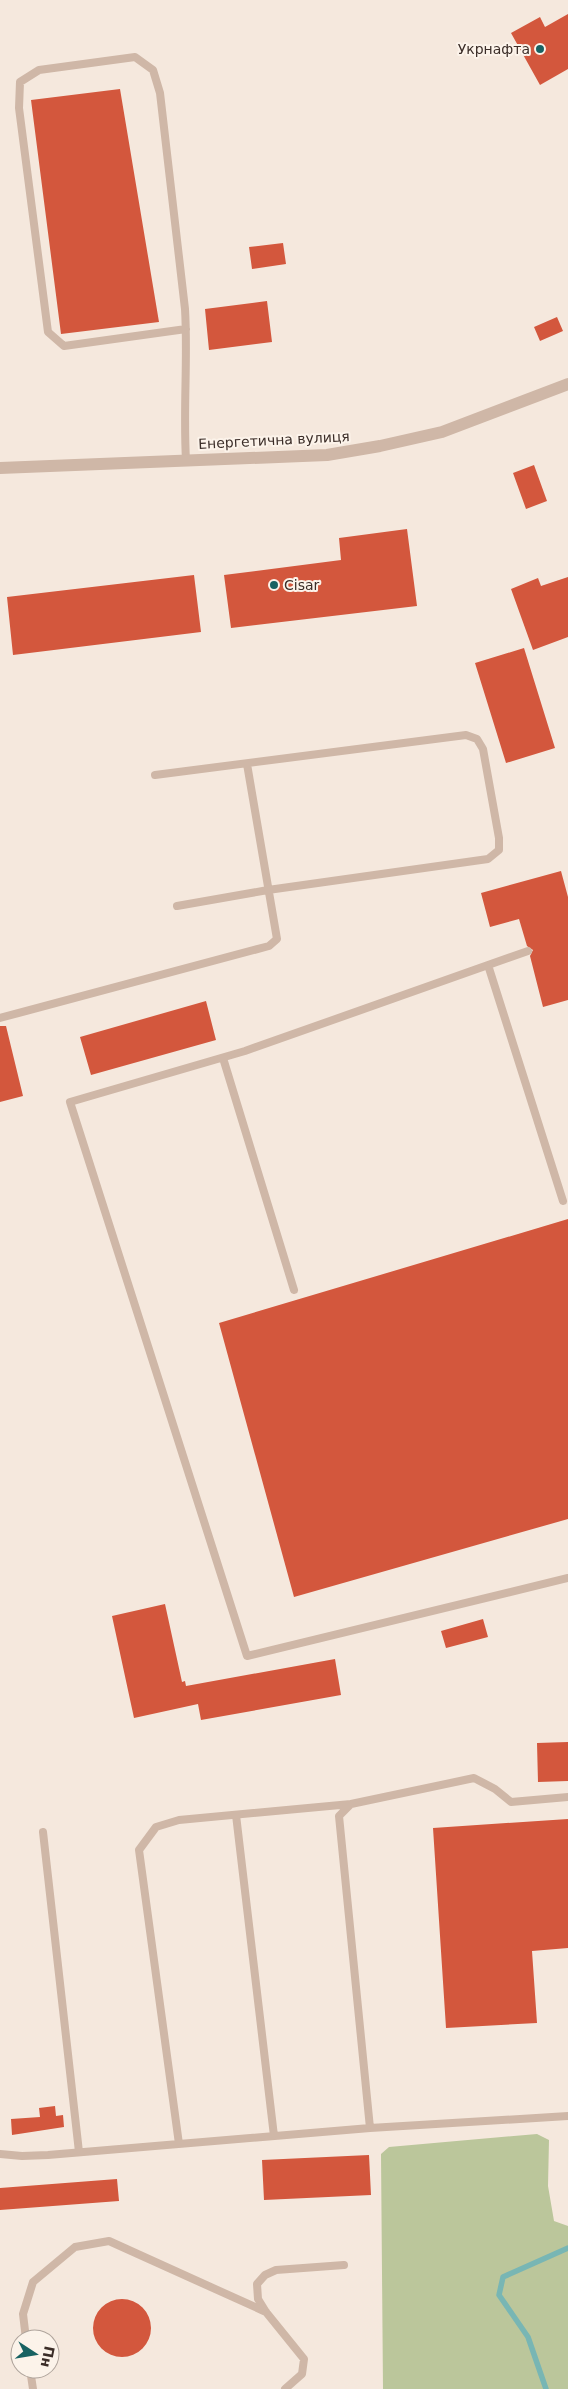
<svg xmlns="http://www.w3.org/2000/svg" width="568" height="2389" viewBox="0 0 568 2389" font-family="'DejaVu Sans',sans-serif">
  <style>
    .green { fill: #bbc69b }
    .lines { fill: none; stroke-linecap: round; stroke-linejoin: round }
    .stream { stroke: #78b6b4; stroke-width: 5.5 }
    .building { fill: #d3573d }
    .lane { stroke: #cfb7a7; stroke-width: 8 }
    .street { stroke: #cfb7a7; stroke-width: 12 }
    .poi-dot { fill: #186262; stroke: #fcf3ea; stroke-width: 2 }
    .labels { text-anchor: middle; stroke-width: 4; stroke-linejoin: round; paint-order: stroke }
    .poi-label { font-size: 14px; fill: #3b2d28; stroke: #fcf3ea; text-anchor: end }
    .street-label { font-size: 14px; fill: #3b2d28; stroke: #fcf3ea }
  </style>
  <rect width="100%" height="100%" fill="#f5e8dd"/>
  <path class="green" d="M537 2134 549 2140 548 2186 554 2221 568 2226V2389H383L381 2154 389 2147Z"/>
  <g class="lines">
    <path class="stream" d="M546 2389 528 2337 499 2295 503 2277 568 2248"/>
  </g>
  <path class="building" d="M568 14V69L540 85 511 33 540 17 545 27Z
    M120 89 159 322 61 334 31 100Z
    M283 243 286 264 252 269 249 247Z
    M267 301 272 342 209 350 205 309Z
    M557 317 563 331 540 341 534 327Z
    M534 465 547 501 526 509 513 473Z
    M407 529 417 606 231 628 224 575 341 560 339 538Z
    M194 575 201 632 13 655 7 597Z
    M568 577V637L533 650 511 589 538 578 541 586Z
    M524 648 555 748 506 763 475 663Z
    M561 871 568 897V1000L543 1007 530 956 533 950 527 946 519 919 490 927 481 893Z
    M206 1001 216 1040 91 1075 80 1037Z
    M0 1026H6L23 1096 0 1102Z
    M568 1219V1519L294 1597 219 1323Z
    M165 1604 182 1682 185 1681 186 1686 335 1659 341 1695 201 1720 198 1704 134 1718 112 1616Z
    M483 1619 488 1637 446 1648 441 1631Z
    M568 1742V1781L538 1782 537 1743Z
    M568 1819V1948L532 1951 537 2023 446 2028 433 1828Z
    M55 2106 56 2116 63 2115 64 2127 12 2135 11 2119 40 2117 39 2108Z
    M369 2155 371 2195 264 2200 262 2160Z
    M117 2179 119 2201 0 2210V2188Z
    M93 2328a29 29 0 1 1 58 0a29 29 0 1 1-58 0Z"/>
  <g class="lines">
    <path class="lane" d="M186 460C183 409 188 359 185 309L160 93 153 70 135 57 39 70 20 82 19 108 48 332 64 346 186 329
      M155 775 466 735 477 739 483 749 499 838V850L488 859 268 890 177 906
      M528 951 245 1051 70 1102 247 1656 568 1578
      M488 965 563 1201
      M0 1018 269 946 277 939 247 764
      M223 1058 294 1290
      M568 1797 511 1802 495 1789 474 1778 351 1804 339 1816 370 2128 568 2116
      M236 1815 274 2136
      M43 1832 79 2152
      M179 2144 139 1850 156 1827 179 1820 351 1804
      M0 2154 22 2156 48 2155 370 2128
      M26 2339 23 2314 33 2282 75 2247 109 2241 266 2312
      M30 2369 33 2389
      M285 2389 302 2374 304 2359 266 2312 258 2299 257 2284 265 2275 276 2270 344 2265"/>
    <path class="street" d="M0 468 327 455 380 446 442 432 568 384"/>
  </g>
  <g class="poi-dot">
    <circle cx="540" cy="49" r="5"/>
    <circle cx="274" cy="585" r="5"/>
  </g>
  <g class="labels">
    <g class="poi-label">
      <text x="530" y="54">Укрнафта</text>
      <text x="284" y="590" text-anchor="start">Cisar</text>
    </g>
    <g class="street-label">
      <text transform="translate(274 440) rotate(-3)" y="5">Енергетична вулиця</text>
    </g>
  </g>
  <g transform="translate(35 2354) rotate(102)"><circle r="24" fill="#fcf3ea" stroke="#afa49c"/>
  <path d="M0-4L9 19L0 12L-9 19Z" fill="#186262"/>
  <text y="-8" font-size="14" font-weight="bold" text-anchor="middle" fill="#3b2d28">Пн</text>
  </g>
</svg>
